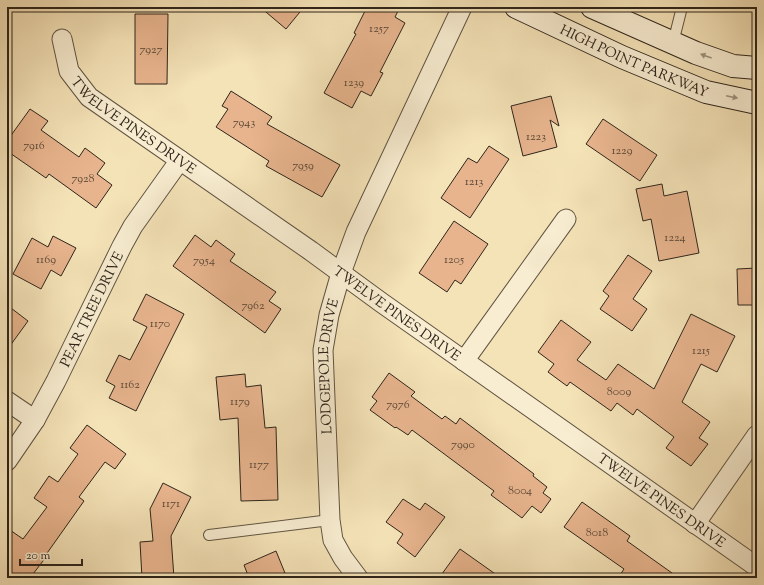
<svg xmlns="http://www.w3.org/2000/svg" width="764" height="585" viewBox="0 0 764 585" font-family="'Sorts Mill Goudy',serif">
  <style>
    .building { fill: #e7b48d; stroke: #2e251b }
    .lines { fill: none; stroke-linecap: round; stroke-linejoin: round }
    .lane-casing { stroke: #605442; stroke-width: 12 }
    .street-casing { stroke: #605442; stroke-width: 21 }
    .secondary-casing { stroke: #2e251b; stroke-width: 24 }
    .lane { stroke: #f8edd1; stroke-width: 10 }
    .street { stroke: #f8edd1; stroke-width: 19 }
    .secondary { stroke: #f8edd1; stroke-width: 22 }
    .oneway { fill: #9d937f }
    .labels { text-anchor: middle; stroke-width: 3; stroke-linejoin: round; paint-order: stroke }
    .number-label { font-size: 12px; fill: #5c4938 }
    .street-label { font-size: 14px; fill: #2e251b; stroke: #f8edd1 }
  </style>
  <rect width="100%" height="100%" fill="#f5e3b8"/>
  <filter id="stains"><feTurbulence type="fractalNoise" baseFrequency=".005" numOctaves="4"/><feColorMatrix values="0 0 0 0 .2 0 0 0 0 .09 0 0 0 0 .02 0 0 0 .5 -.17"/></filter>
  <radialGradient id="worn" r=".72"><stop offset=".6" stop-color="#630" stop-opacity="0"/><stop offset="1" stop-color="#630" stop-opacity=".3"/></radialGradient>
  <path class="building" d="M260 7H304L286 29Z
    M367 7H400L395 17 405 23 380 72 383 73 371 96 361 91 352 108 324 93 356 34 354 33Z
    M135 14H168L167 84H135Z
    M231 91 272 117 267 124 340 165 322 197 266 166 269 161 216 127 228 109 222 106Z
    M551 96 559 126 550 120 557 147 523 156 511 106Z
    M30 109 48 121 41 130 79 157 85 148 105 163 97 174 112 185 96 208 49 174 46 178 7 151V141Z
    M603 119 657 155 640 181 586 144Z
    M489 146 509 159 470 218 441 198 468 158 477 163Z
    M662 184 664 196 687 191 699 253 659 261 651 219 643 221 636 189Z
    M454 221 488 244 461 284 455 280 447 292 419 273Z
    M195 235 211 247 216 240 235 254 230 261 276 292 269 301 281 309 265 333 173 266Z
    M53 236 76 248 61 276 51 270 41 289 13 274 32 238 48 247Z
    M628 255 652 271 633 299 647 309 632 331 600 309 609 296 603 291Z
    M757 268V305H738L737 269Z
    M146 294 184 314 159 364 136 411 109 398 115 386 106 381 119 355 130 360 147 327 133 320Z
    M7 305 28 321 7 350Z
    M691 314 735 336 717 372 701 364 682 402 710 422 699 438 708 444 691 466 666 448 674 437 637 409 633 415 617 403 611 411 570 382 567 386 548 372 554 364 538 352 561 320 591 342 577 360 606 380 618 364 654 389Z
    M389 373 415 392 411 396 442 419 445 416 456 424 460 418 534 474 533 476 547 487 543 493 551 499 541 513 532 506 522 518 491 495 494 491 412 430 408 435 396 427 395 428 370 410 377 401 372 397Z
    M245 374 246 387 261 385 265 428 276 427 278 500 241 501 238 418 220 420 216 377Z
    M87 425 126 454 115 469 105 462 79 497 84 501 45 556 46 557 30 578H7V528L23 539 47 507 34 498 49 476 58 482 78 454 70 448Z
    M163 483 191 497 171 536 174 578H142L140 542 153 541 150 509Z
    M403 499 420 510 425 503 445 517 415 557 397 543 403 534 386 522Z
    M582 502 630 536 627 541 679 578H618L624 569 564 527Z
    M460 549 501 578H439Z
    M276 551 287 578H249L244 565Z"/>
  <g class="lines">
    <g class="lane-casing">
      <path id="lane" d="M673 43 682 7
        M209 535 330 520"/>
    </g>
    <g class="street-casing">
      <g id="street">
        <path id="s1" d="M62 39 69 71 89 97 311 251 382 303 757 567"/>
        <path d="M464 361 566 219"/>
        <path d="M7 401 35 420"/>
        <path id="s2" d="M7 461 35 420 56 381 122 246 133 226 180 160"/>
        <path d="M695 524 757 435"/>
        <path id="s3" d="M358 578 343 558 333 540 330 520 323 350 329 315 341 273 356 232 462 7"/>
      </g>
    </g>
    <g class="secondary-casing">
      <g id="secondary">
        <path id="s4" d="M516 7 622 57 706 92 757 103"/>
        <path d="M592 7 696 53 733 66 757 68"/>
      </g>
    </g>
    <use href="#lane" class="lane"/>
    <use href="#street" class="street"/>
    <use href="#secondary" class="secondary"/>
  </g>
  <defs><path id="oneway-solid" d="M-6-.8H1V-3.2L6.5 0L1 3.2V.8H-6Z"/></defs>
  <g class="oneway">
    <use href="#oneway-solid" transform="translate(706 56) rotate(-160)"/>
    <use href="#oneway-solid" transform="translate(732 97) rotate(12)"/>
  </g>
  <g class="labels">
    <g class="number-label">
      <text x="379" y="32">1257</text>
      <text x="151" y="53">7927</text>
      <text x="354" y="86">1239</text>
      <text x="244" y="126">7943</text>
      <text x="536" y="140">1223</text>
      <text x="34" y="149">7916</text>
      <text x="622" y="154">1229</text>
      <text x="303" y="169">7959</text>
      <text x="83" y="182">7928</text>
      <text x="474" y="185">1213</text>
      <text x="675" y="241">1224</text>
      <text x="46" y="263">1169</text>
      <text x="454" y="263">1205</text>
      <text x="204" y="264">7954</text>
      <text x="253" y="309">7962</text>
      <text x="160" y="327">1170</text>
      <text x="701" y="354">1215</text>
      <text x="130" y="388">1162</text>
      <text x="619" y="395">8009</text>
      <text x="240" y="405">1179</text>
      <text x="398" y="408">7976</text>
      <text x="463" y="448">7990</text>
      <text x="259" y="468">1177</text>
      <text x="520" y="494">8004</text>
      <text x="171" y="507">1171</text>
      <text x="597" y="536">8018</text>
    </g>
    <g class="street-label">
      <text dy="5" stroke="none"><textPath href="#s4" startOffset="130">HIGH POINT PARKWAY</textPath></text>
      <text dy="5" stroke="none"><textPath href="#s1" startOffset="118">TWELVE PINES DRIVE</textPath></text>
      <text dy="5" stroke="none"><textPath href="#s2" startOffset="174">PEAR TREE DRIVE</textPath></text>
      <text dy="5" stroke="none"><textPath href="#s1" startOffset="442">TWELVE PINES DRIVE</textPath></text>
      <text dy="5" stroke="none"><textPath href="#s3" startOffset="220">LODGEPOLE DRIVE</textPath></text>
      <text dy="5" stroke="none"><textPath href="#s1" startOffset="766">TWELVE PINES DRIVE</textPath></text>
    </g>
  </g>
  <rect width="764" height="585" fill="none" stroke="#f5e3b8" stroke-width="24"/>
  <rect x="8" y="8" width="748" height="569" fill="none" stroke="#2e251b" stroke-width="2"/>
  <rect x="12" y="12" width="740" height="561" fill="none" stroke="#2e251b"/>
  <path d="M20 559v6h62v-6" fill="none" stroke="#2e251b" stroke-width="2"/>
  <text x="26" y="559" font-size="12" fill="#2e251b" stroke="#f8edd1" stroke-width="3" paint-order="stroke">20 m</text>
  <rect width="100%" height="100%" filter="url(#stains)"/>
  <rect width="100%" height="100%" fill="url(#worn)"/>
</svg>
